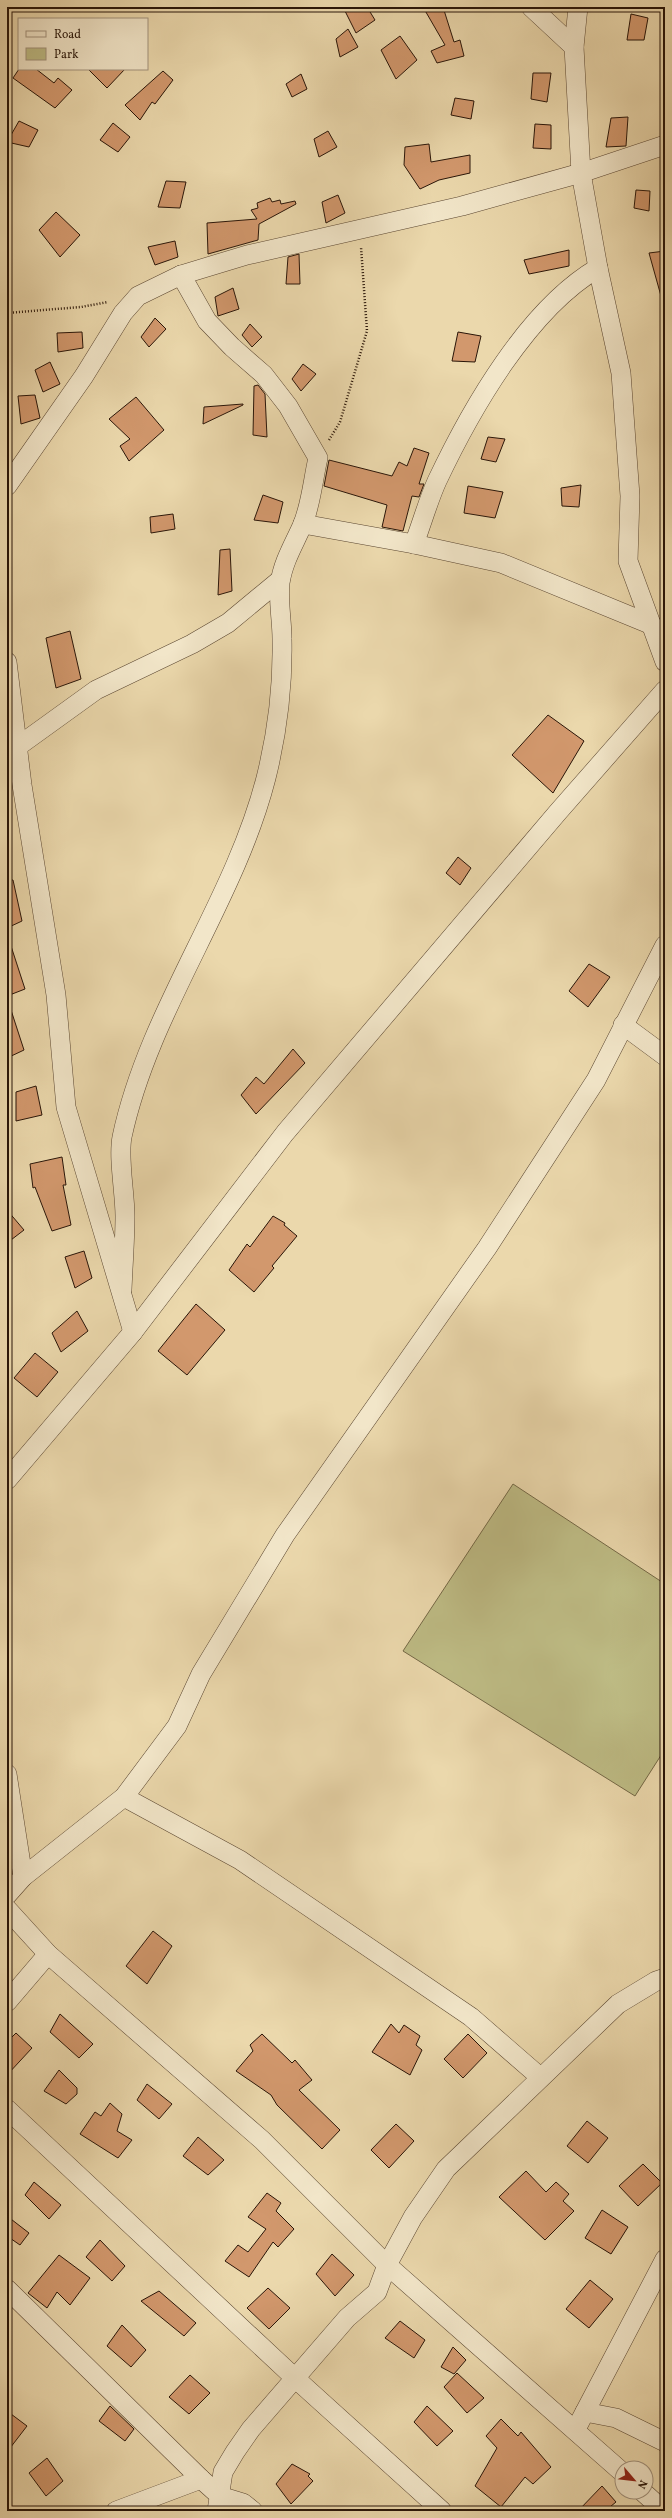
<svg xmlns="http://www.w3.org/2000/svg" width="672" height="2518" viewBox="0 0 672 2518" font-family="Vollkorn,serif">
<rect width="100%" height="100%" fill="#ebd8ac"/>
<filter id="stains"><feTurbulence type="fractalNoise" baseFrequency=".005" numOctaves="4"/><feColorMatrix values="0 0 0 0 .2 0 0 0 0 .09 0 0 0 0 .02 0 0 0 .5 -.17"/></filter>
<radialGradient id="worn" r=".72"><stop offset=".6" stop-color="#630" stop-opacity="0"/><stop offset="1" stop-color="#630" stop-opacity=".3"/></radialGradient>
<path fill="#bebc85" stroke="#746846" d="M513 1484 665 1584V1749L635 1796 403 1651Z"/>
<g fill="#d2986d" stroke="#291508">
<path d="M343 7H367L375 20 356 33Z"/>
<path d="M423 7H443L454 42 460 40 464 56 437 63 431 51 445 45Z"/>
<path d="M631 14 648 18 644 40H627Z"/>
<path d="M348 29 358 47 340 57 336 39Z"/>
<path d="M400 36 417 60 396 79 381 50Z"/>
<path d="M19 69H36L54 83 58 78 72 90 55 108 13 78Z"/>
<path d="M88 69H125L107 88Z"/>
<path d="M163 71 173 80 155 104 152 102 140 120 125 105Z"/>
<path d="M533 73H551L547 102 531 99Z"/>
<path d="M301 74 307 89 292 97 286 84Z"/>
<path d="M455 98 474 101 471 119 451 115Z"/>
<path d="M628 117 626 146 606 147 611 118Z"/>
<path d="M19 121 38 130 29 147 7 142Z"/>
<path d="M113 123 130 137 118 152 100 140Z"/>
<path d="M535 124 551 125V149L533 148Z"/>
<path d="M328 131 337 147 319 157 314 139Z"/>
<path d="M429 144 431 162 470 155V173L439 180 420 189 404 165 405 147Z"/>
<path d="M166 181 186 182 180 208 158 207Z"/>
<path d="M636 190 650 191 649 211 634 208Z"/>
<path d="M338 195 345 213 326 223 322 202Z"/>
<path d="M270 198 272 202 280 200 281 204 295 201 296 204 259 224 258 240 208 254 207 223 257 219 251 210 258 208 257 203Z"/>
<path d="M56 212 80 235 60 257 39 230Z"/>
<path d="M175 241 178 257 155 265 148 247Z"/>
<path d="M569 250V266L529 274 524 260Z"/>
<path d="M665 251V295L661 296 649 253Z"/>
<path d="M299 254 300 284H286L288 257Z"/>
<path d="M233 288 239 309 218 316 215 297Z"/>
<path d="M155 318 166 329 149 347 141 337Z"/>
<path d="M250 324 262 337 252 347 242 335Z"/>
<path d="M82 332 83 348 58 352 57 333Z"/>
<path d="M458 332 481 336 475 362 452 361Z"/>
<path d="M50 362 60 384 43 392 35 370Z"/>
<path d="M303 364 316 374 301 391 292 379Z"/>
<path d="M258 385 265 394 267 437 253 435 254 386Z"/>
<path d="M35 395 40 418 21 424 18 396Z"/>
<path d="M136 397 164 430 129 461 120 446 130 439 109 419Z"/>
<path d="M243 404V405L203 424 204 407Z"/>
<path d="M488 437 505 439 496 462 481 459Z"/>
<path d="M414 448 429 453 419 484H424L419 497 412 496 403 531 382 527 387 505 324 486 329 460 392 476 399 462 407 466Z"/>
<path d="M581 485 579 507 562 506 561 488Z"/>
<path d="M468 486 503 492 495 518 464 513Z"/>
<path d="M263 495 283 502 278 523 254 520Z"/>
<path d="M173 514 175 529 151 533 150 517Z"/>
<path d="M230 549 232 591 218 595 220 550Z"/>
<path d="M70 631 81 679 56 688 46 638Z"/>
<path d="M548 715 584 741 553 793 512 755Z"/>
<path d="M458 857 471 868 460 885 446 873Z"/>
<path d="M7 880H13L22 921 7 928Z"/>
<path d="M7 943H10L25 989 7 996Z"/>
<path d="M589 964 610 977 588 1007 569 991Z"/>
<path d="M7 1007H10L24 1050 7 1058Z"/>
<path d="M293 1049 305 1063 256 1114 241 1095 256 1077 264 1084Z"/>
<path d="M36 1086 42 1115 16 1121V1092Z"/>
<path d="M62 1157 66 1185H63L71 1225 52 1231 35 1187 33 1188 30 1164Z"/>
<path d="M7 1210 24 1230 7 1243Z"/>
<path d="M273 1216 285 1223 284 1225 297 1236 272 1266 274 1268 254 1292 229 1270 247 1244 250 1247Z"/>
<path d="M84 1251 92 1278 75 1288 65 1257Z"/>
<path d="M196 1304 225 1330 187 1375 158 1351Z"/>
<path d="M77 1311 88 1331 61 1352 52 1333Z"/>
<path d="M35 1353 58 1372 37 1397 14 1378Z"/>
<path d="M153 1931 172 1946 147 1984 126 1966Z"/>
<path d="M60 2014 93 2044 79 2058 50 2032Z"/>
<path d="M391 2024 399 2033 404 2025 420 2036 416 2045 422 2050 410 2075 372 2052Z"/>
<path d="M16 2033 32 2048 7 2075V2042Z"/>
<path d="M262 2034 292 2063 295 2060 312 2080 299 2090 340 2130 322 2149 277 2105 271 2095 236 2071 253 2051 250 2045Z"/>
<path d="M468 2034 487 2053 463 2078 444 2059Z"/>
<path d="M59 2070 77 2088V2094L66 2104 44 2091Z"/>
<path d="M147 2084 172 2104 159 2119 137 2100Z"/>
<path d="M110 2103 122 2114 117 2131 132 2140 118 2158 80 2134 95 2112 101 2116Z"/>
<path d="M587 2121 608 2138 588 2163 567 2146Z"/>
<path d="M396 2124 414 2141 389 2168 371 2150Z"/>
<path d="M198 2137 224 2160 208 2175 183 2156Z"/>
<path d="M643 2164 662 2183 638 2206 619 2186Z"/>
<path d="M526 2171 546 2192 556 2182 569 2194 563 2201 574 2211 545 2240 499 2197Z"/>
<path d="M34 2182 61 2205 49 2219 25 2195Z"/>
<path d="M267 2193 281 2203 276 2211 294 2229 278 2247 273 2242 249 2277 225 2261 238 2245 248 2252 266 2229 248 2217Z"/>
<path d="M602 2210 628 2227 611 2254 585 2238Z"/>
<path d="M7 2216 29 2233 20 2245 7 2236Z"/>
<path d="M100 2240 125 2266 112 2281 86 2257Z"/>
<path d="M332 2254 354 2275 335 2296 316 2274Z"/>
<path d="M59 2255 90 2278 70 2305 57 2292 47 2308 28 2293Z"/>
<path d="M590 2280 613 2299 589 2328 566 2309Z"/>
<path d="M268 2288 290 2308 269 2329 247 2308Z"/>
<path d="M159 2291 196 2323 184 2336 141 2301Z"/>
<path d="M400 2321 425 2340 414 2358 385 2338Z"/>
<path d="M122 2325 146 2350 131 2367 107 2346Z"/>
<path d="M453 2347 466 2360 454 2374 441 2367Z"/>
<path d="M457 2373 484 2398 467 2413 444 2387Z"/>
<path d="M190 2375 210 2393 189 2414 169 2397Z"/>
<path d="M110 2406 134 2429 125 2441 99 2421Z"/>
<path d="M427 2406 453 2431 437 2446 414 2422Z"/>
<path d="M7 2411 27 2426 7 2452Z"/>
<path d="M501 2419 518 2436 521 2432 551 2467 533 2484 525 2477 501 2507 475 2486 497 2448 486 2436Z"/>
<path d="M47 2458 63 2481 46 2496 29 2473Z"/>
<path d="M292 2464 310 2474 308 2476 313 2481 291 2504 276 2484Z"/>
<path d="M602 2486 616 2502 605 2511H578Z"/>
</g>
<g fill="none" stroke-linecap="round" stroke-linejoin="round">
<defs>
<g id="minor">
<path d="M531 7 574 47"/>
<path d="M578 7 574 47 581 173 598 268 621 373 630 496 628 561 665 662"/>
<path d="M7 486 84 376 123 313 138 296 181 275 247 255 462 206 581 173 665 145"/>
<path d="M303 524 414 544 501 563 652 625"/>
<path d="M414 544C422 523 428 501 437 481 471 409 528 309 598 268"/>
<path d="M7 662 22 785 56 995 66 1107 133 1332"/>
<path d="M17 747 96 690 192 644 228 623 280 580"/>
<path d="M623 1025 665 1056"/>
<path d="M122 1290C123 1265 125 1240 125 1216 125 1193 118 1158 122 1137 149 1010 234 903 266 778 277 734 283 684 282 639 282 620 278 602 280 583 283 562 294 544 302 526 311 506 313 479 318 458L288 406 264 375 232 347 207 321 181 275"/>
<path d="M7 1480 133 1332 285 1133 558 812 665 690"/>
<path d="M7 1774 23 1877"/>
<path d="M124 1797 240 1860 471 2017 540 2077"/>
<path d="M7 1895 23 1877 124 1797 177 1726 201 1674 285 1535 487 1248 596 1080 665 945"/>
<path d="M7 1909 48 1954 262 2140 387 2265 622 2472"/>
<path d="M7 2002 48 1954"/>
<path d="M7 2109 296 2379 442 2511"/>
<path d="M7 2289 201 2479 220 2496 243 2503 253 2511"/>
<path d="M585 2412 616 2418 665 2442"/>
<path d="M576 2429 665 2259"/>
<path d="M643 2492 664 2511"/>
<path d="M116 2511 201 2479"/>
<path d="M217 2511 223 2472 235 2452 251 2429 347 2318 377 2292 387 2265 413 2217 446 2169 618 2004 656 1981 665 1978"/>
</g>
</defs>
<use href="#minor" stroke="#5a4631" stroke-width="20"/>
<g stroke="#291508" stroke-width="2.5" stroke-dasharray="1 2" stroke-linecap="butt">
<path d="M7 313 81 307 108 302"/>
<path d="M329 440 340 422 367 331 361 247"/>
</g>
<use href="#minor" stroke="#f2e6c9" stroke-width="19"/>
</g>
<rect width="672" height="2518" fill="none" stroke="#ebd8ac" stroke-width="24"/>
<rect x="8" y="8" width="656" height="2502" fill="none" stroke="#291508" stroke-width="2"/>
<rect x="12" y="12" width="648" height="2494" fill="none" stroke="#291508"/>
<rect x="18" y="18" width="130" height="52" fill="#f2e6c9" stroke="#a2927c"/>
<rect x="26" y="31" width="20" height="6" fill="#f2e6c9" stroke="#a2927c"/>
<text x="54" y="38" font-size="12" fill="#291508">Road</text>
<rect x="26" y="48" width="20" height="12" fill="#bebc85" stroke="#a2927c"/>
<text x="54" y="58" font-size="12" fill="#291508">Park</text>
<g transform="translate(634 2480) rotate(118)"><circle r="19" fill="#f2e6c9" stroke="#a2927c"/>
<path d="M0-3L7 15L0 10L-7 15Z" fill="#8f2418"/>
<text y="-6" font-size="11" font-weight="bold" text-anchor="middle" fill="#291508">N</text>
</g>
<rect width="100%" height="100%" filter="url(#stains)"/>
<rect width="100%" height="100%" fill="url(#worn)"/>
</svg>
